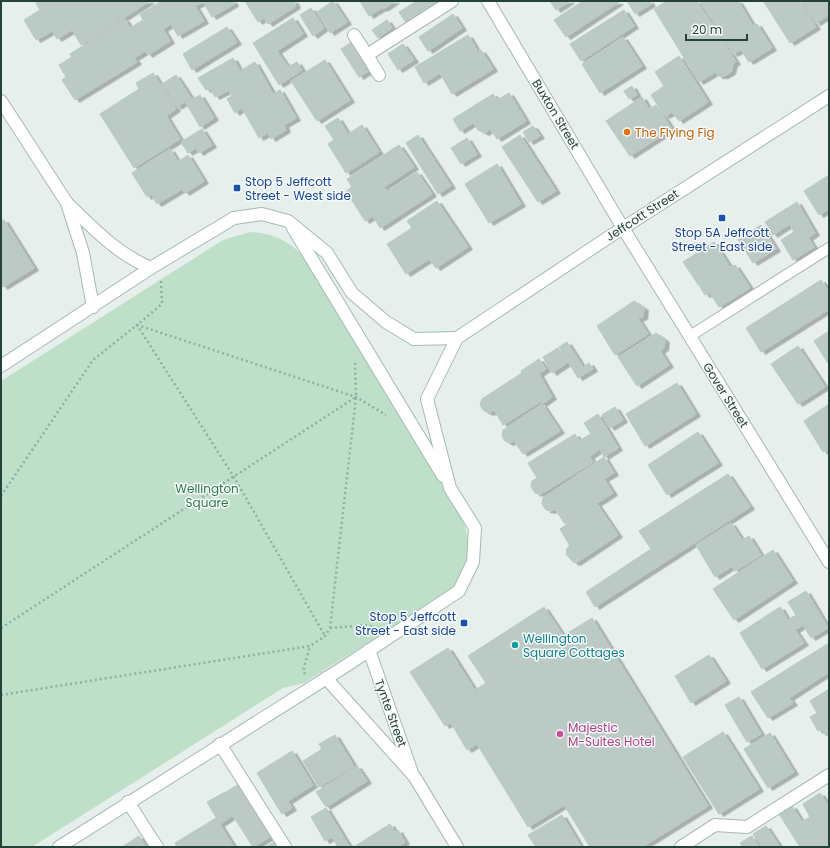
<svg xmlns="http://www.w3.org/2000/svg" width="830" height="848" viewBox="0 0 830 848" font-family="Poppins,sans-serif">
<defs>
<filter id="shadow"><feDropShadow dx="4.5" dy="2.5" stdDeviation="0" flood-color="#0004"/></filter>
</defs>
<rect width="100%" height="100%" fill="#e6efeb"/>
<path fill="#bfe0c8" d="M250 232C275 233 292 242 308 262L459 511C474 540 470 568 448 592L304 683 283 688 32 847H1V381L223 240Z"/>
<g fill="#bbcac4" stroke="#b8c9c2" filter="url(#shadow)">
<path d="M35 1H150L81 45 72 30 57 39 52 31 36 40 24 20 40 10Z"/>
<path d="M162 1H233L234 4 212 17 203 2 195 6 204 21 178 36 171 24 163 29 170 41 148 55 138 40 144 52 134 58 137 62 75 100 62 80 66 77 59 65 72 57 70 54 125 19 130 28 143 20 140 14Z"/>
<path d="M245 1H294L296 6 268 24 264 18 258 22Z"/>
<path d="M333 1 347 22 330 33 317 12Z"/>
<path d="M360 1H377L382 8 369 16Z"/>
<path d="M379 1H395L383 9Z"/>
<path d="M417 1H447L409 27 399 12Z"/>
<path d="M550 1H570L556 10Z"/>
<path d="M583 1 619 2 566 37 554 20Z"/>
<path d="M627 1H649L651 4 635 14Z"/>
<path d="M667 1H697L736 62 733 64 731 72 724 76H718L716 72 699 82 654 9Z"/>
<path d="M700 1H738L753 26 757 24 772 48 749 62 741 50 733 54Z"/>
<path d="M800 1 816 27 790 43 764 2Z"/>
<path d="M802 1H820L829 15 816 23Z"/>
<path d="M821 1H829V14Z"/>
<path d="M311 8 324 28 313 36 300 15Z"/>
<path d="M624 10 634 26 581 61 570 44Z"/>
<path d="M453 14 462 28 428 51 419 37Z"/>
<path d="M293 18 303 34 277 51 288 67 297 62 302 70 279 85 253 43Z"/>
<path d="M387 20 392 28 378 38 372 30Z"/>
<path d="M227 27 237 42 192 70 183 54Z"/>
<path d="M468 35 478 52 481 50 493 69 452 94 440 73 424 83 415 67Z"/>
<path d="M623 37 642 66 600 93 582 64Z"/>
<path d="M355 40 373 68 359 77 341 49Z"/>
<path d="M403 44 414 60 398 70 388 54Z"/>
<path d="M679 56 708 102 679 121 672 112 665 116 651 95 664 86 655 72Z"/>
<path d="M233 58 240 71 255 62 273 94 280 90 296 118 284 125 286 130 271 139 268 133 259 138 242 108 235 113 227 99 232 96 229 90 215 97 210 88 206 90 198 78Z"/>
<path d="M325 60 350 100 317 121 291 81Z"/>
<path d="M153 73 176 109 166 116 180 139 134 168 100 114 139 89 136 83Z"/>
<path d="M176 75 191 98 177 107 162 84Z"/>
<path d="M632 86 637 95 629 99 624 91Z"/>
<path d="M509 93 526 121 497 139 490 129 485 133 478 130 473 123 460 131 453 119 493 94 497 100Z"/>
<path d="M200 95 214 118 200 127 186 103Z"/>
<path d="M642 97 649 109 656 105 672 129 630 156 606 121Z"/>
<path d="M338 118 348 134 362 125 379 152 346 173 328 144 334 140 325 126Z"/>
<path d="M533 126 540 136 529 142 523 132Z"/>
<path d="M202 129 212 145 199 153 196 148 188 153 181 142Z"/>
<path d="M418 135 451 186 438 194 406 143Z"/>
<path d="M520 135 556 191 538 202 502 147Z"/>
<path d="M467 138 477 154 461 164 451 148Z"/>
<path d="M399 145 414 167 384 187 388 191 417 172 432 194 380 228 373 216 365 221 346 191 352 187 347 179Z"/>
<path d="M170 149 178 162 188 155 204 181 185 193 182 189 157 204 151 194 147 197 132 173Z"/>
<path d="M497 164 521 204 489 223 465 184Z"/>
<path d="M829 175V209L819 215 804 191Z"/>
<path d="M437 201 468 247 436 268 429 259 406 274 387 244 412 228 407 221Z"/>
<path d="M797 202 815 233 808 238 814 247 793 260 781 240 794 232 790 224 773 235 765 222Z"/>
<path d="M4 220 34 268 3 287 1 284V221Z"/>
<path d="M761 225 776 249 753 263 738 239Z"/>
<path d="M714 242 730 267 699 286 683 262Z"/>
<path d="M735 265 750 288 719 307 710 293 705 295 700 287Z"/>
<path d="M821 280 829 292V309L761 352 746 328Z"/>
<path d="M634 301 644 308 643 317 638 319 648 334 615 355 597 326Z"/>
<path d="M829 331V365L814 341Z"/>
<path d="M656 333 665 340 664 348 660 351 669 365 637 386 618 357Z"/>
<path d="M567 342 583 367 589 363 593 369 578 378 559 347Z"/>
<path d="M798 346 825 387 798 404 771 364Z"/>
<path d="M558 348 567 363 552 373 543 357Z"/>
<path d="M539 359 546 369 539 374 552 397 542 404 540 402 503 425 494 410 490 413 484 411 480 405 482 399 522 373 521 371Z"/>
<path d="M677 383 696 414 645 446 626 414Z"/>
<path d="M542 404 560 431 523 454 514 441 509 443 505 441 502 436 503 430Z"/>
<path d="M829 404V449L823 452 804 421Z"/>
<path d="M615 407 623 420 610 428 602 415Z"/>
<path d="M598 414 618 448 604 457 600 449 590 456 580 440 591 434 584 423Z"/>
<path d="M698 432 718 463 667 495 648 465Z"/>
<path d="M575 434 593 462 541 494 535 493 531 487 532 481 537 478 528 463Z"/>
<path d="M604 457 614 473 604 479 613 493 565 524 555 509 551 511 546 510 542 504 543 498Z"/>
<path d="M728 474 750 507 595 607 586 592 651 549 639 531Z"/>
<path d="M597 504 618 535 576 563 573 562 566 554 567 548 570 546 560 529Z"/>
<path d="M731 523 742 540 749 536 761 555 735 571 732 566 715 577 696 545Z"/>
<path d="M773 550 793 581 734 620 713 589Z"/>
<path d="M806 591 828 628 811 638 803 625 795 630 804 643 762 669 740 633 780 607 788 620 796 615 788 602Z"/>
<path d="M544 607 562 634 486 683 468 656Z"/>
<path d="M592 618 708 806 642 847H590L564 805 528 827 477 744 467 750 451 723 483 703 475 690Z"/>
<path d="M829 643V672L789 698 793 703 768 718 751 692Z"/>
<path d="M448 648 483 703 445 726 410 672Z"/>
<path d="M709 655 726 681 691 703 675 676Z"/>
<path d="M829 689V734L826 736 822 729 818 731 810 717 817 713 810 701Z"/>
<path d="M739 697 761 734 747 742 725 705Z"/>
<path d="M723 732 759 789 719 814 683 757Z"/>
<path d="M770 733 794 772 768 788 744 749Z"/>
<path d="M335 735 354 766 319 787 303 761 322 749 319 744Z"/>
<path d="M292 751 313 785 288 801 285 797 275 803 257 773Z"/>
<path d="M357 766 367 781 326 807 316 792Z"/>
<path d="M242 782 254 801 238 811 226 792Z"/>
<path d="M225 792 238 812 220 824 207 802Z"/>
<path d="M820 793 829 807V826L826 828 829 833V847H819L803 821 810 817 803 804Z"/>
<path d="M285 797 292 808 282 814 275 803Z"/>
<path d="M254 802 273 835 253 847 233 816Z"/>
<path d="M792 806 818 847H800L779 814Z"/>
<path d="M326 808 349 846 347 847H338L332 837 325 841 311 817Z"/>
<path d="M562 815 581 847H536L528 835Z"/>
<path d="M216 818 234 847H177L175 843Z"/>
<path d="M390 824 395 832 398 830 405 842 397 847H354Z"/>
<path d="M766 826 780 847H762L753 834Z"/>
<path d="M139 836 146 847H122Z"/>
<path d="M752 836 759 847H743L740 843Z"/>
<path d="M278 840 283 847H266Z"/>
</g>
<g fill="none" stroke-linecap="round" stroke-linejoin="round">
<defs>
<path id="service" d="M690 336 829 248"/>
<g id="minor">
<path d="M488 1 623 228 829 562"/>
<path d="M354 35 367 55 452 1"/>
<path d="M367 55 379 75"/>
<path d="M1 101 67 203"/>
<path d="M93 307 83 253 67 203C93 228 117 254 151 268"/>
<path d="M220 744 285 847"/>
<path d="M128 802 157 847"/>
<path d="M681 847 715 825 747 827 829 775"/>
</g>
<g id="tertiary">
<path d="M369 650 411 770"/>
<path d="M326 678 414 776 457 847"/>
</g>
<g id="secondary">
<path d="M293 228 443 476"/>
<path d="M1 366 154 266 234 218 262 214 288 221 327 253 352 293 386 322 414 339 457 338"/>
<path d="M59 847 341 669 459 591 473 562 475 528 450 488 427 399 457 338 609 237 829 96"/>
</g>
</defs>
<use href="#service" stroke="#a8b8b2" stroke-width="12"/>
<use href="#minor" stroke="#a8b8b2" stroke-width="14"/>
<use href="#tertiary" stroke="#a8b8b2" stroke-width="14"/>
<use href="#secondary" stroke="#a4bbb3" stroke-width="14"/>
<g stroke="#86b3a5" stroke-width="2.5" stroke-dasharray="2 3" stroke-linecap="butt">
<path d="M161 281 162 304 137 325 234 477 325 636"/>
<path d="M1 496 93 360 137 325 356 397 386 415"/>
<path d="M1 628 356 397"/>
<path d="M330 628 368 625 375 628"/>
<path d="M305 674 303 671 310 646"/>
<path d="M1 695 310 646 325 636 330 628 356 397 355 363"/>
</g>
<use href="#service" stroke="#fff" stroke-width="10"/>
<use href="#minor" stroke="#fff" stroke-width="12"/>
<use href="#tertiary" stroke="#fff" stroke-width="12"/>
<use href="#secondary" stroke="#fff" stroke-width="12"/>
</g>
<circle fill="#e8710a" stroke="#f7fbf9" stroke-width="1.5" cx="627" cy="132" r="4"/>
<g fill="#1a4fb4" stroke="#f7fbf9" stroke-width="1.5">
<rect x="233" y="184" width="8" height="8" rx="2"/>
<rect x="718" y="214" width="8" height="8" rx="2"/>
<rect x="460" y="619" width="8" height="8" rx="2"/>
</g>
<circle fill="#0f9aa8" stroke="#f7fbf9" stroke-width="1.5" cx="515" cy="645" r="4"/>
<circle fill="#d1479c" stroke="#f7fbf9" stroke-width="1.5" cx="560" cy="734" r="4"/>
<g text-anchor="middle" dominant-baseline="central" stroke-width="3" stroke-linejoin="round" paint-order="stroke">
<g font-size="12" fill="#24423a" stroke="#f7fbf9">
<text transform="translate(556 114) rotate(59)">Buxton Street</text>
<text transform="translate(642 215) rotate(-33)">Jeffcott Street</text>
<text transform="translate(726 395) rotate(58)">Gover Street</text>
<text transform="translate(391 713) rotate(70)">Tynte Street</text>
</g>
<g font-size="12" fill="#c56008" stroke="#f7fbf9" text-anchor="start">
<text x="635" y="132">The Flying Fig</text>
</g>
<g font-size="12" fill="#164399" stroke="#f7fbf9" text-anchor="start">
<text x="245" y="181">Stop 5 Jeffcott<tspan x="245" dy="14">Street - West side</tspan></text>
<text x="722" y="232" text-anchor="middle">Stop 5A Jeffcott<tspan x="722" dy="14">Street - East side</tspan></text>
<text x="456" y="616" text-anchor="end">Stop 5 Jeffcott<tspan x="456" dy="14">Street - East side</tspan></text>
</g>
<g font-size="12" fill="#2d7a4b" stroke="#f7fbf9">
<text x="207" y="488">Wellington<tspan x="207" dy="14">Square</tspan></text>
</g>
<g font-size="12" fill="#0d838f" stroke="#f7fbf9" text-anchor="start">
<text x="523" y="638">Wellington<tspan x="523" dy="14">Square Cottages</tspan></text>
</g>
<g font-size="12" fill="#b23c85" stroke="#f7fbf9" text-anchor="start">
<text x="568" y="727">Majestic<tspan x="568" dy="14">M-Suites Hotel</tspan></text>
</g>
</g>
<rect width="830" height="848" fill="none" stroke="#24423a" stroke-width="4"/>
<path d="M686 34v6h61v-6" fill="none" stroke="#24423a" stroke-width="2"/>
<text x="692" y="34" font-size="12" fill="#24423a" stroke="#f7fbf9" stroke-width="3" paint-order="stroke">20 m</text>
</svg>
